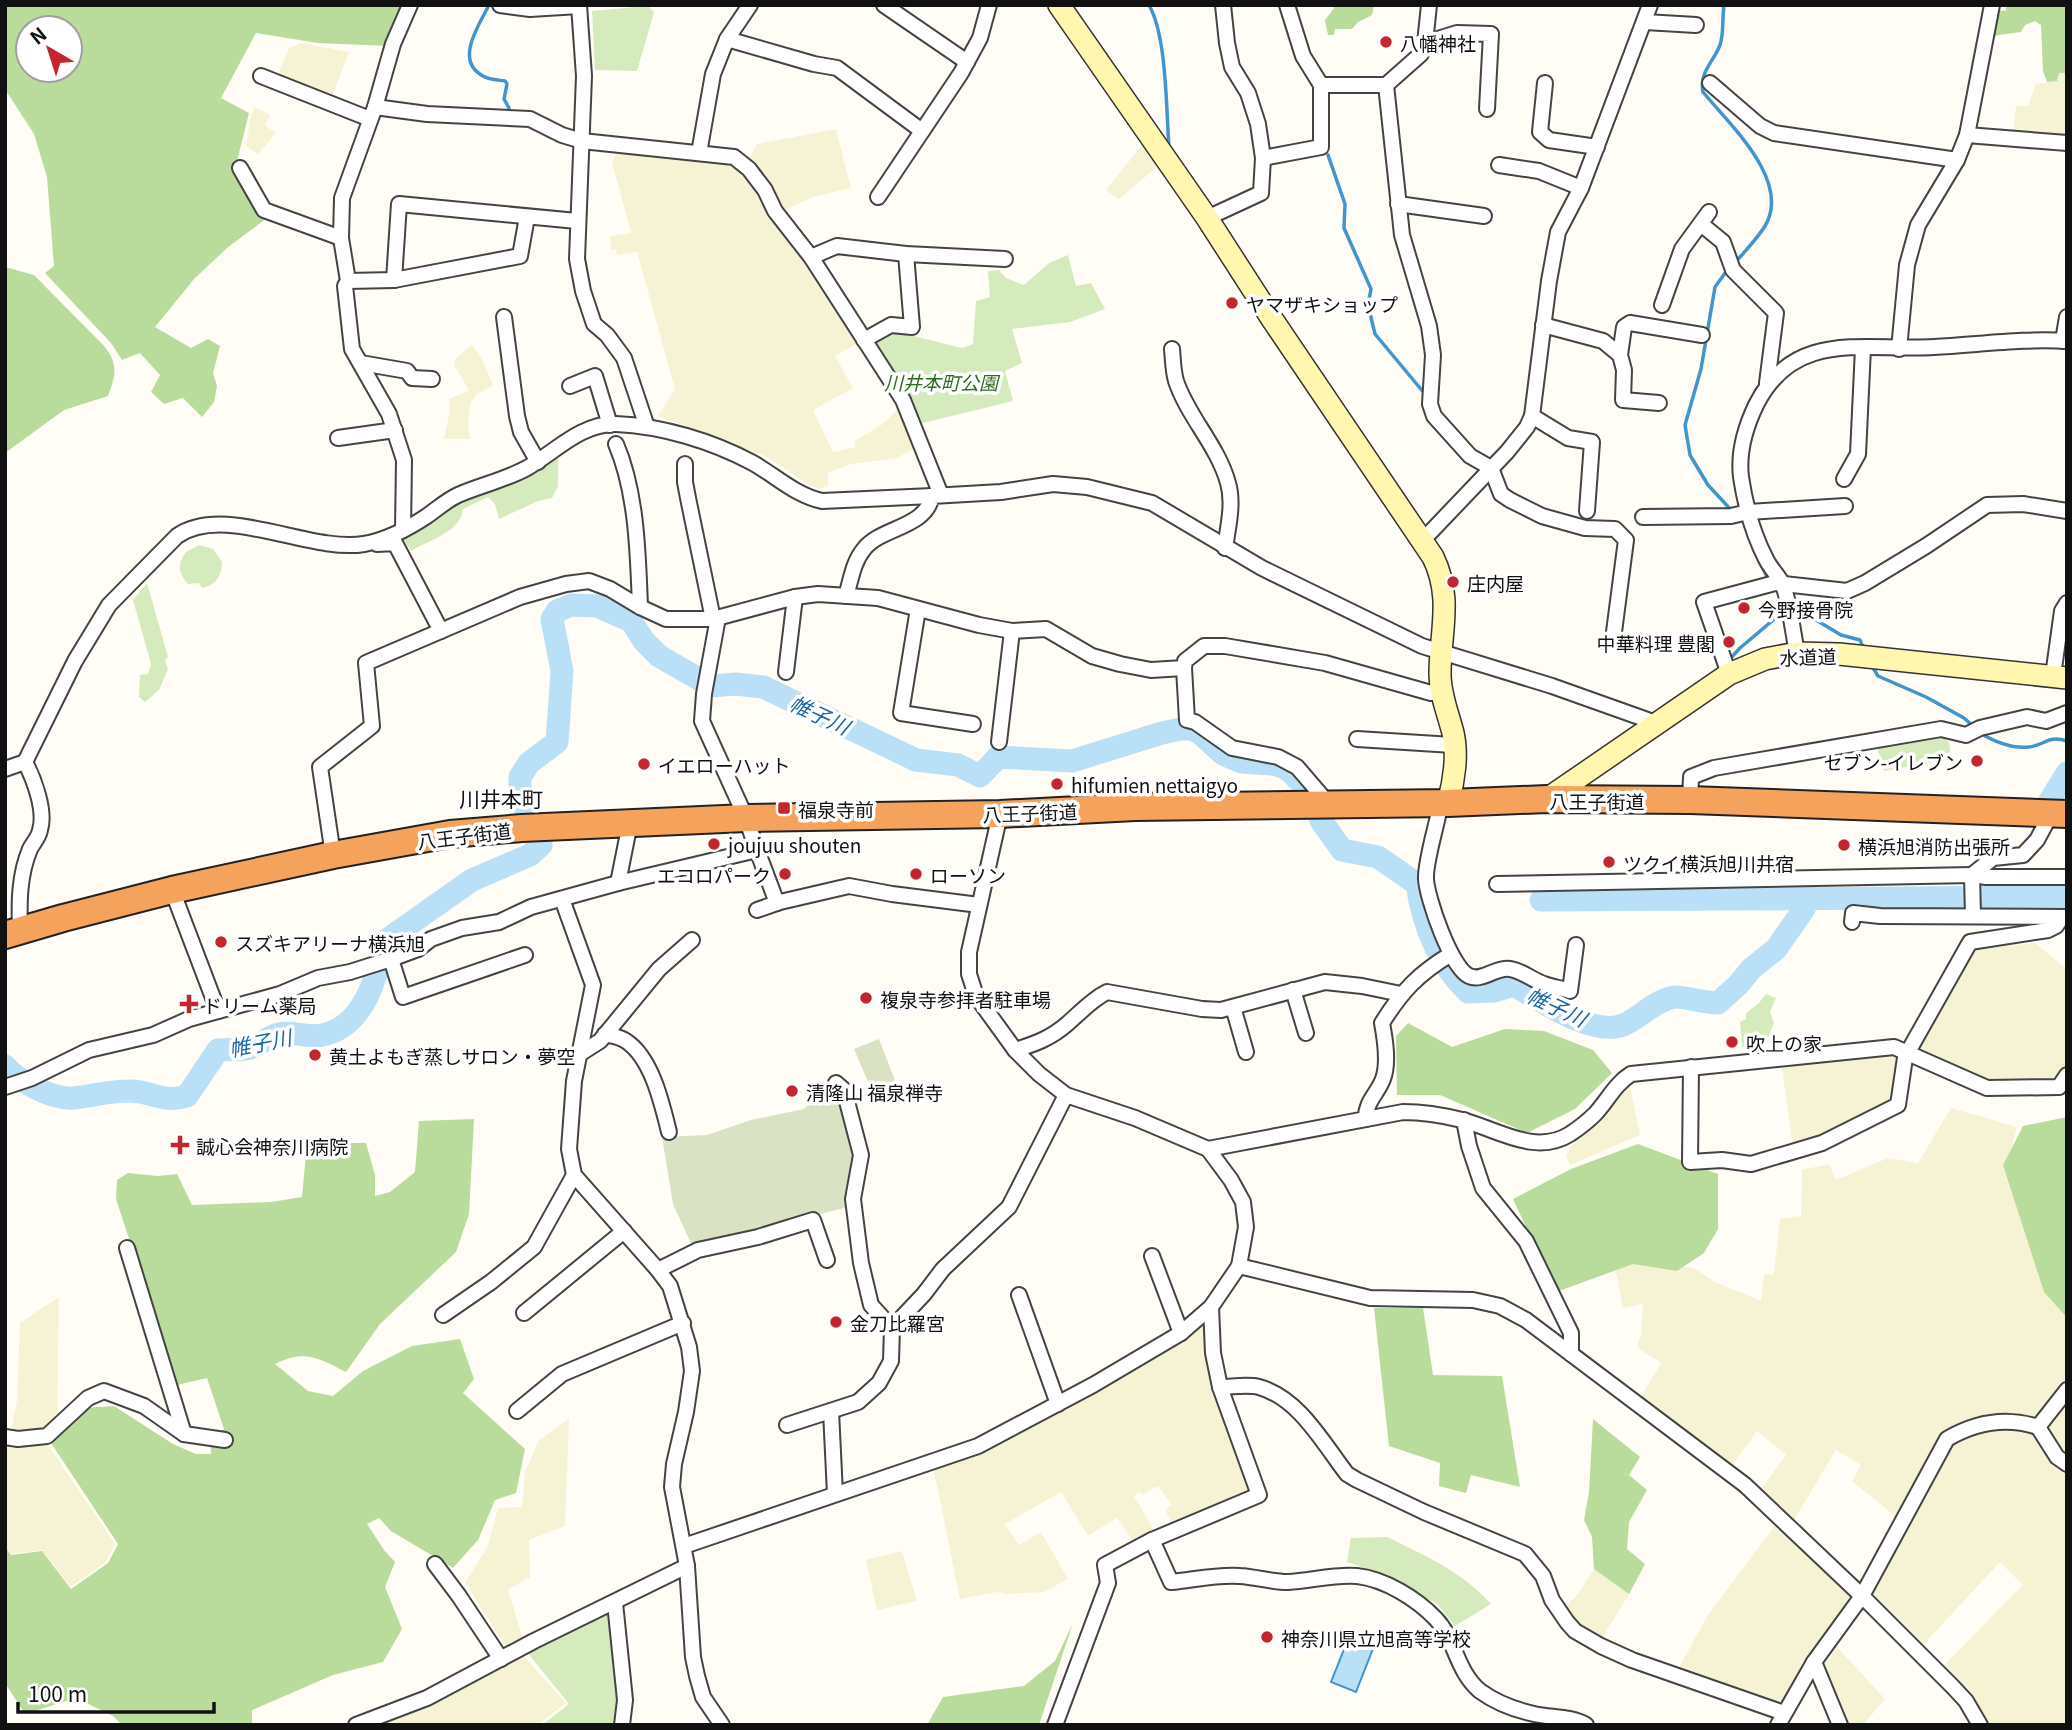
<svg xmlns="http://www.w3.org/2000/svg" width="2072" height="1730" viewBox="0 0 2072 1730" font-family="Georgia,'Noto Sans JP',serif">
<rect width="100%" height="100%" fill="#fffdf5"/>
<g fill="#f6f3d4">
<path d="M301 43 349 52 333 94 326 92 321 95 277 77 289 48Z"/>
<path d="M2059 73H2067V138L2013 132 2016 106H2028L2036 84 2057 81Z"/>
<path d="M255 107 270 115 265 125 276 133 258 154 246 146 251 115Z"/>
<path d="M836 129 851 188 813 197 782 211 748 161 757 144Z"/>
<path d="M1143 144 1158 166 1119 199 1106 190Z"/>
<path d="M618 152 733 161 746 171 861 341 835 356 853 388 813 410 833 452 856 447 854 441 880 426 901 407 919 446 897 458 851 464 828 473V487L818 488 811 486 767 457 658 416 675 389 637 252 617 255 616 249 611 250 610 236 631 233 612 162Z"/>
<path d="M472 345 482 359 493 385 476 395 471 402 468 421 470 439H444L450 410 449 399 469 390 454 365 455 359Z"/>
<path d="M2035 943 2067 969V1063L2056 1078 1989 1080 1920 1048 1941 1002 1972 950Z"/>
<path d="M1905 1053 1895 1101 1866 1119 1793 1147 1781 1061Z"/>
<path d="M1629 1081 1640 1135 1570 1165 1566 1155 1580 1133Z"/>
<path d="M1951 1108 2017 1127 2011 1150 2037 1153 2053 1224 2050 1299 2067 1319V1385L2037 1422 1962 1426 1901 1521 1852 1481 1861 1465 1836 1450 1794 1520 1762 1488 1786 1455 1757 1431 1732 1466 1640 1398 1661 1363 1637 1347 1641 1333 1643 1304 1623 1308 1614 1263 1648 1258 1695 1269 1715 1282 1761 1301 1764 1275 1774 1274 1780 1219 1801 1216 1802 1170 1829 1164 1836 1180 1888 1158 1918 1163Z"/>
<path d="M59 1297 57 1422 35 1435 11 1431 17 1401 20 1323Z"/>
<path d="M1203 1324 1207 1326 1250 1490 1173 1524 1165 1510 1172 1505 1158 1486 1142 1495 1139 1492 1134 1496 1155 1532 1134 1542 1117 1518 1088 1536 1061 1492 1005 1524 1019 1545 1041 1532 1068 1579 1044 1592 1007 1594 997 1592 960 1599 933 1466 1021 1431 1177 1342Z"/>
<path d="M2067 1396V1725H1988L1969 1692 1943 1666 2023 1585 2000 1562 1922 1646 1867 1594 1953 1439 1981 1428 2033 1431Z"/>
<path d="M569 1419 565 1526 529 1540 530 1577 508 1590 523 1639 506 1647 465 1582 487 1548 498 1508 522 1507 525 1472 539 1440Z"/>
<path d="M48 1445 115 1544 106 1562 71 1587 42 1550 11 1554 5 1545V1448Z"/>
<path d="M1776 1524 1849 1594 1848 1604 1782 1701 1774 1706 1677 1671 1708 1615Z"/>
<path d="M902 1551 917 1601 877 1610 866 1560Z"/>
<path d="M1594 1569 1629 1594 1600 1642 1582 1630 1563 1609 1579 1593Z"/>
<path d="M1837 1647 1885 1699 1863 1725H1845L1823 1666Z"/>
<path d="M522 1654 566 1703 538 1725H370Z"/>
</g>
<g fill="#d5ebbd">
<path d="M648 6 654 12 637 71 595 70 592 11Z"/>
<path d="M1068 255 1076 286 1091 283 1105 309 1070 322 1012 329 1022 363 1005 371 1013 401 919 424 870 342 890 330 962 348 973 344 976 301 990 297 988 271 999 270 1006 278 1024 285 1049 263Z"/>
<path d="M558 458V486L552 498 538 501 499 519 495 504 488 497 463 509C461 532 429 540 411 551L401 536 409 519 438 501 451 506Z"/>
<path d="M199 545 213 549 222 562C222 576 216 585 202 588L199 583 188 584C178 573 177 564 186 552Z"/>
<path d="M147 583 168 657 165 660 168 669 159 690 145 702 139 697 140 675 148 674 151 664 133 600Z"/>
<path d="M1938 734 1949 742 1951 759 1884 771 1877 746Z"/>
<path d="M1766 994 1776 998 1770 1012 1774 1023 1766 1043 1762 1038 1753 1045 1742 1047 1740 1022 1746 1019V1013L1758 1004Z"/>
<path d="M1387 1537C1424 1555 1463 1572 1491 1604L1455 1626 1437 1604 1375 1572 1347 1562 1351 1538Z"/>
<path d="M611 1609 620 1694 617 1725H542L569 1704 526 1651Z"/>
</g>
<g fill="#b9dc9c" fill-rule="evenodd">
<path d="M5 5H405L390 46 318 43 256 33 221 98 249 113 235 169 267 218 227 248 194 279 155 327 191 348 208 339 220 346 213 373 217 386 214 402 202 417 183 398 164 404 151 392 160 375 140 353 122 360 111 343 45 273 54 266 47 177 34 134 5 89ZM28 28H70V70H28Z"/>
<path d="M1333 5H1374L1372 15 1358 22 1352 29H1335L1334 35H1328L1325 20 1334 8Z"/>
<path d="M2006 5H2067V73H2059L2057 81 2047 82 2043 71 2041 25 2035 21 2025 25 2021 32 1992 36 1994 10 2006 11Z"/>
<path d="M5 267 34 275 105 347C118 364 116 376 108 396L64 410 5 453Z"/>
<path d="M1408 1023 1452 1047 1505 1029 1544 1031 1593 1050 1612 1073 1575 1109 1527 1133 1440 1095H1397L1396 1036Z"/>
<path d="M2067 1117V1318L2044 1292 2003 1165 2023 1126Z"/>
<path d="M474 1119 469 1214 456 1252 380 1324 346 1372C318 1358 305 1349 275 1364L308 1391 333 1396 363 1371 412 1346 460 1339 474 1379 463 1393 525 1449 516 1493 495 1500 478 1540 453 1568 391 1531 379 1518 367 1524 384 1550 395 1562 385 1587 402 1629 383 1662 333 1675 252 1710V1725H122L113 1716 76 1698 25 1714 5 1683V1546L11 1555 42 1551 71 1589 108 1563 118 1544 49 1440 84 1408 114 1406 173 1444 196 1454H211L210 1439 224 1429 207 1378 177 1385 116 1199 117 1180 128 1173 158 1176 177 1174 192 1205 271 1202 302 1197 307 1143H366L375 1175V1196L390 1192 415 1172 419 1121Z"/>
<path d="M1638 1144 1718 1174V1229L1704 1253 1677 1271 1633 1264 1556 1292 1513 1199 1571 1169Z"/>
<path d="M1374 1308H1423L1433 1375 1502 1376 1520 1487 1471 1475 1466 1493 1439 1486 1440 1463 1389 1446Z"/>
<path d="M1593 1419 1640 1457 1629 1475 1647 1490 1629 1522 1627 1549 1645 1564 1629 1594 1594 1569 1592 1537 1584 1520 1589 1492Z"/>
<path d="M1073 1623 1039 1725H927L943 1697 1024 1686 1055 1661Z"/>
</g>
<g fill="#d9e3c4">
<path d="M879 1039 901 1096 877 1103 854 1049Z"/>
<path d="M833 1084 841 1092 855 1145 851 1206 693 1248 673 1204 662 1137 707 1135 751 1120 804 1109Z"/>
</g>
<path fill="#b9e0f7" stroke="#3f96cf" stroke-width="2" d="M1349 1637 1374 1646 1356 1692 1331 1682Z"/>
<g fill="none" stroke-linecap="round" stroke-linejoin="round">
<g stroke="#3f96cf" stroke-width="3.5">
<path d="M489 5C479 25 454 61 483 76 489 80 499 80 505 81L507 84 504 99 509 108"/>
<path d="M1149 5C1167 37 1166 108 1169 147"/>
<path d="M1724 5C1722 18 1724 34 1720 45 1713 63 1699 72 1703 92 1729 124 1792 181 1765 226 1757 239 1744 252 1734 264"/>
<path d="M1328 155 1345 204 1344 228 1371 289 1368 305 1375 334 1425 394"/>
<path d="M1728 269 1715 287 1701 369 1685 425 1690 455 1708 485 1732 511"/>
<path d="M1759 560 1769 581"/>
<path d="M1792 609 1796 608 1841 635 1860 640 1864 650"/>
<path d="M1729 660 1740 648 1785 610"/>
<path d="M1872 666 1878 676 1926 697 1964 718 1975 728"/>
<path d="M1980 733C1995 742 2011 749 2029 747 2046 745 2047 735 2067 741"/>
</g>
<g stroke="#b9e0f7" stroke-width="23">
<path d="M2045 809 2067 773"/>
<path d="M1541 900 2067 897"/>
<path d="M5 1066C18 1081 53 1100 74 1098 92 1096 110 1091 128 1091 151 1090 161 1104 187 1096L218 1050C228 1049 241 1051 250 1048 260 1045 269 1036 279 1034 293 1031 309 1038 322 1035 364 1027 377 977 384 942L472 880 530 855 541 845 529 813 520 802V777L529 763 557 742 562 671 552 619 557 611 571 605 597 606 631 621 644 641 659 656 711 686 736 684 763 687 916 760 958 765 980 776 998 757 1072 761 1162 733 1181 729H1191L1200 733 1223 754 1241 762 1272 764 1283 767 1292 773 1310 793 1322 822 1342 850 1378 857 1417 884C1423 925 1438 963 1468 992L1494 991 1514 985C1539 1000 1593 1037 1623 1025 1640 1018 1656 999 1676 997 1683 997 1708 1003 1718 1003L1738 985 1751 969 1776 949 1804 909 1808 898"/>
</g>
<defs>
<g id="street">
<path d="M500 5 530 9 579 6"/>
<path d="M579 5 584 76 577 259 583 291 594 324 607 335 624 358 647 427"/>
<path d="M884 5 967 62"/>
<path d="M1223 5 1227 43 1232 67 1248 93 1258 124 1263 158"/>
<path d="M1645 22 1696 25"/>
<path d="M727 39 814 64 837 68 922 131"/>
<path d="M1425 43 1457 33 1491 34 1487 109"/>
<path d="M261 76 370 119"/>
<path d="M1545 83 1540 132 1549 140 1597 147"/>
<path d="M1710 83 1760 126 1774 133 1957 160"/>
<path d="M1321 85H1386L1421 54 1425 43 1429 5"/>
<path d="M1386 85 1402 235 1429 326 1433 355 1430 404 1434 416 1470 456 1491 468 1501 494 1510 500 1542 516 1585 528 1615 529 1626 540 1614 632"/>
<path d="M375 107 427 114 530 119 562 135 582 141 734 157 749 169 765 190 775 211 811 257 903 400 941 495"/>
<path d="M1967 135 2067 143"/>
<path d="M699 153 713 74 727 39 750 5"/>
<path d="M1499 165 1539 171 1581 188"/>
<path d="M240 168 264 210 341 238"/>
<path d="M878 197 961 73 980 38 989 5"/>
<path d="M1398 204 1484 216"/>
<path d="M1207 218 1261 193 1263 158 1321 147V85L1303 56 1287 5"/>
<path d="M1701 224 1723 242 1733 270 1776 313 1767 383"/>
<path d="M811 257 837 246 906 254 1005 259"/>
<path d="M394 280 399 204 577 221"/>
<path d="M348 281 394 280 520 256 527 217"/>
<path d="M1662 305 1682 249 1709 212"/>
<path d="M504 317 517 416 521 432 538 462"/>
<path d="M1543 325 1603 341 1620 355"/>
<path d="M864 340 891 325 912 327 906 254"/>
<path d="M2063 341 2067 317"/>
<path d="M1172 349C1173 359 1173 371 1176 381 1188 417 1218 446 1228 483 1234 503 1228 527 1225 548"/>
<path d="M1899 349 1907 265 1918 225 1957 160 1967 135 1992 5"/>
<path d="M361 363 407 371 412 378 432 379"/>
<path d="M570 386 595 376 610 425"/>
<path d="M1659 403 1623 400 1624 370 1620 355 1624 327 1630 323 1702 335"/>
<path d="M1532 416 1568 438 1592 442 1587 511"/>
<path d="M338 438 395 430"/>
<path d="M616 444C637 493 638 555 640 607"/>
<path d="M1844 479 1858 454 1863 348"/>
<path d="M1643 517 1731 516 1748 512 1845 506"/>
<path d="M403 530 404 460 389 414 352 349 345 286 348 281 341 238 342 198 375 107 393 44 410 5"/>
<path d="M1422 541 1507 452 1527 427 1532 416 1549 281 1558 232 1581 188 1650 5"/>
<path d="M377 544 395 543 441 631"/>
<path d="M846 596C851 580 853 562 864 549 881 527 926 528 932 496L1001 492 1053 484 1087 487 1152 503 1262 568 1422 646 1552 686 1656 723"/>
<path d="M918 609 901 713 973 724"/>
<path d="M1797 653C1793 633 1790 604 1783 585 1779 576 1770 568 1766 559 1753 534 1745 504 1741 477 1738 452 1745 428 1756 405 1794 329 1863 351 1934 347 1976 345 2026 338 2067 341"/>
<path d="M1184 668 1187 720 1195 722 1232 748 1278 757 1297 767 1328 803"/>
<path d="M786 672 795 597"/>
<path d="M1729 674 1704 602 1775 583 1847 591 1865 583 1926 546 1987 505 2023 504 2067 511"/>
<path d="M2053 676 2062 611 2067 603"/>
<path d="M1357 739 1453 745"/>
<path d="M999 742 1012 631"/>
<path d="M5 769 25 762 75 661 109 605 177 536C225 503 309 553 364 544 386 540 409 528 427 516 437 509 447 500 458 495 481 485 505 480 527 468 555 452 581 423 616 424 662 426 712 441 753 463 776 476 795 495 822 501L932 496"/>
<path d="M1690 800 1691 777 1714 768 1941 729 1966 735 1980 728 2027 717 2046 721 2067 713"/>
<path d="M1448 803 1439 811C1436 828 1425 863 1426 879 1427 898 1451 968 1469 976 1482 982 1495 967 1510 969 1523 971 1532 980 1544 984 1552 987 1561 988 1570 991L1576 945"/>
<path d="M757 850 777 903"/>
<path d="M333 855 320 767 372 726 366 663 520 597 566 584 589 581 610 589 640 607 666 619H713L795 597 818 594 878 598 979 625 1012 631 1046 629 1092 656 1120 664 1151 670 1184 668 1185 661 1204 646H1225L1325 663 1431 693 1441 692"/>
<path d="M618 883 630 823"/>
<path d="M1497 884 1972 875 1986 877H2067"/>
<path d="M172 890 218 1011"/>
<path d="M562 899 593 985 574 1081 569 1149 574 1175 658 1270 670 1286 689 1347 692 1371 686 1412 674 1464 672 1487 687 1566 693 1657 697 1676 703 1697 722 1725"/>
<path d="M757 910 780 902 849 886 892 894 979 905"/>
<path d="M1973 916 1972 875 1993 858 2023 855 2037 840 2051 814"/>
<path d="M1852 922 1853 913 1880 916 2067 917"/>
<path d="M20 930C19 903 19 875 30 849 33 843 39 837 40 830 46 811 34 779 25 762"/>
<path d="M391 959 403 997 525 955"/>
<path d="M1293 990 1306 1033"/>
<path d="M1233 1007 1246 1052"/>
<path d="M605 1034C612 1036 621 1037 626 1041 652 1058 662 1104 669 1132"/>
<path d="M1015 1050C1035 1044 1051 1038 1067 1024 1080 1013 1091 1000 1107 992L1202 1009 1221 1010 1325 982 1362 986 1401 994"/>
<path d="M1908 1052 1970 942 2048 930 2056 926 2062 917"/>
<path d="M578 1055 600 1041 659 969 692 940"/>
<path d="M1691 1067 1690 1162 1722 1160 1751 1164 1822 1143 1898 1105 1906 1051"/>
<path d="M836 1083 844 1090 861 1155 853 1199 861 1263 871 1305 892 1328"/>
<path d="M5 1087 32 1078 89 1050 153 1035 189 1019 280 994 318 978 350 972 391 959 418 949 431 939 462 928 499 922 531 907 618 883 757 850 746 818 702 721 704 694 717 623 713 619 688 498 685 482V464"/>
<path d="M1366 1119C1365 1102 1378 1093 1383 1079 1389 1063 1385 1039 1382 1023 1402 991 1418 974 1451 954"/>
<path d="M1464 1120 1469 1146 1483 1188 1526 1241 1571 1333V1354"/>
<path d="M1208 1149 1403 1112C1424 1112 1442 1115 1462 1120 1497 1129 1535 1156 1570 1134 1579 1128 1588 1121 1595 1114 1608 1100 1615 1084 1631 1074L1894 1047 1987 1088 2059 1087 2067 1075"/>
<path d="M127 1248 184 1434"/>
<path d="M1152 1256 1181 1333"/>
<path d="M1239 1266 1370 1298 1473 1300 1500 1306 1526 1320 1745 1485 1862 1596 1953 1687 1966 1701 1980 1725"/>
<path d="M658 1270 698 1250 758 1237 813 1220 827 1260"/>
<path d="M1019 1295 1058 1404"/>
<path d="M524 1313 624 1231"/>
<path d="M443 1315 491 1282 534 1247 574 1175"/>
<path d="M1220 1387C1232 1387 1247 1384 1259 1387 1299 1398 1323 1443 1347 1474L1357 1480 1424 1512 1525 1554 1543 1576 1552 1600 1567 1622 1575 1631 1601 1646 1632 1660 1784 1713"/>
<path d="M517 1411 562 1374 683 1323"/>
<path d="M831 1411 835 1494"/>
<path d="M787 1425 858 1402 879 1383 891 1361 892 1328 924 1294 943 1269 1009 1207 1066 1095"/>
<path d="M2038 1427 2057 1457 2067 1464"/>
<path d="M5 1437 18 1439 47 1436 88 1398 104 1391 144 1406 184 1434 225 1440"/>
<path d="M1152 1540 1171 1582C1193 1580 1218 1574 1240 1576 1256 1577 1272 1582 1288 1582 1310 1581 1335 1574 1357 1576 1385 1579 1417 1599 1436 1619 1456 1640 1456 1671 1480 1691 1495 1702 1516 1710 1534 1714 1551 1718 1571 1716 1586 1725"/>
<path d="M684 1546 978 1446 1093 1385 1181 1333 1211 1307 1239 1266 1246 1227 1243 1202 1231 1180 1208 1149 1135 1118 1066 1095 1039 1074 1015 1050 976 996 969 974V952L1000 814"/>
<path d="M435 1564 459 1596 501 1659"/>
<path d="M615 1603 625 1700 622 1725"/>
<path d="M1814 1662 1840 1725"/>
<path d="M356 1725 427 1698 534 1641 687 1566"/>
<path d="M1055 1725 1108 1583 1105 1565 1152 1540 1259 1495 1220 1387 1213 1353 1211 1307"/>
<path d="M1778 1725 1814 1662 1862 1596 1947 1439C1976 1422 2007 1417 2038 1427L2067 1390"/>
</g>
<g id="secondary">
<path d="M1059 5 1207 218 1272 319 1433 557C1453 598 1440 632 1440 674 1440 695 1448 713 1453 733 1458 754 1454 782 1448 803"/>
<path d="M1547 799 1729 674 1765 659 1797 653 1839 654 2067 678"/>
</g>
<path id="highway" d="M5 935 63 918 172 890 333 855 450 834 522 828 746 818 1000 814 1135 807 1448 803 1547 799 1690 800 2067 814"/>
</defs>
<use href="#street" stroke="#444" stroke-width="18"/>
<use href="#secondary" stroke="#333" stroke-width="24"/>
<use href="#highway" stroke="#222" stroke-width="30"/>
<use href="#street" stroke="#fff" stroke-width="14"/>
<use href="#secondary" stroke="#fff6b0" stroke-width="21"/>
<use href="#highway" stroke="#f5a25d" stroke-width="26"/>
</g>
<g fill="#c4262e" stroke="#fff" stroke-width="2.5">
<circle cx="1386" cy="42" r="7"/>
<circle cx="1232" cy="303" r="7"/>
<circle cx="1453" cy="582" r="7"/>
<circle cx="1744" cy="608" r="7"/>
<circle cx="1729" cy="642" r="7"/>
<circle cx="1977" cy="761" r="7"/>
<circle cx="644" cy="764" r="7"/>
<circle cx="1057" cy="784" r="7"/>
<rect x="777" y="801" width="14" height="14" rx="3.5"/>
<circle cx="714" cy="844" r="7"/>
<circle cx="1844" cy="845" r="7"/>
<circle cx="1609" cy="862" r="7"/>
<circle cx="785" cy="874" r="7"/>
<circle cx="916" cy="874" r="7"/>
<circle cx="221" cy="942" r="7"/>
<circle cx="866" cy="998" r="7"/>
<path d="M185.5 993.5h7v7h7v7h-7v7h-7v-7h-7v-7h7z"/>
<circle cx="1732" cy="1042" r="7"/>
<circle cx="315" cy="1055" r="7"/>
<circle cx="792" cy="1091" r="7"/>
<path d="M176.5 1134.5h7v7h7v7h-7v7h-7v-7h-7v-7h7z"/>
<circle cx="836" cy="1322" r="7"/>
<circle cx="1267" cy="1637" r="7"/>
</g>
<g text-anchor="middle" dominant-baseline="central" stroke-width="7" stroke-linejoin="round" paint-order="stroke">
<g font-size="19" fill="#111" stroke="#fff" text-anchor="start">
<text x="1400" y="42">八幡神社</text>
<text x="1246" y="303">ヤマザキショップ</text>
<text x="1467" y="582">庄内屋</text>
<text x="1758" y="608">今野接骨院</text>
<text x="1715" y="642" text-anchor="end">中華料理 豊閣</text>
<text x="1963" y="761" text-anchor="end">セブン-イレブン</text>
<text x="658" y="764">イエローハット</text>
<text x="1071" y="784">hifumien nettaigyo</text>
<text x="798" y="808">福泉寺前</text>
<text x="728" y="844">joujuu shouten</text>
<text x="1858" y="845">横浜旭消防出張所</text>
<text x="1623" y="862">ツクイ横浜旭川井宿</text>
<text x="771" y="874" text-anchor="end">エコロパーク</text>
<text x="930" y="874">ローソン</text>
<text x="235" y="942">スズキアリーナ横浜旭</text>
<text x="880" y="998">複泉寺参拝者駐車場</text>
<text x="203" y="1004">ドリーム薬局</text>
<text x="1746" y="1042">吹上の家</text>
<text x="329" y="1055">黄土よもぎ蒸しサロン・夢空</text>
<text x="806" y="1091">清隆山 福泉禅寺</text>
<text x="196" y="1145">誠心会神奈川病院</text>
<text x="850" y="1322">金刀比羅宮</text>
<text x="1281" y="1637">神奈川県立旭高等学校</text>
</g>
<g font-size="19" font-style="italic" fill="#2f6b1f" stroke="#fff">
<text x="941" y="381">川井本町公園</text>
</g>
<g font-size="19" fill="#111" stroke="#fff">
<text transform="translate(1808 656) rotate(-2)">水道道</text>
<text x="1597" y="800">八王子街道</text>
<text transform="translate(1030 812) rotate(-2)">八王子街道</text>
<text transform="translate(464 835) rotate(-7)">八王子街道</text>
</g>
<g font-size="21" font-style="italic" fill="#1768a6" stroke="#fff">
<text transform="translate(820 714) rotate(25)">帷子川</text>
<text transform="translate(1557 1006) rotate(25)">帷子川</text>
<text transform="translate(260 1042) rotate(-11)">帷子川</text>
</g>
<g font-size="21" fill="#111" stroke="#fff">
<text x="501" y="798">川井本町</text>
</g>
</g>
<rect width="2072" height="1730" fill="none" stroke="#111111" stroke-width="14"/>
<g transform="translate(49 49) rotate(321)"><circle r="33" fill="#ffffff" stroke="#a0a0a0" stroke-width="2"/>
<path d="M0-5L12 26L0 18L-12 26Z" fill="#c4262e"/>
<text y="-10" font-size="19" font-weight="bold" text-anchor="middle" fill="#111111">N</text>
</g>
<path d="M18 1702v10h196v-10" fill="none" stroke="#111111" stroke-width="3.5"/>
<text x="28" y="1702" font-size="21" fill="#111111" stroke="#ffffff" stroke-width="5" paint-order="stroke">100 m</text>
</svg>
